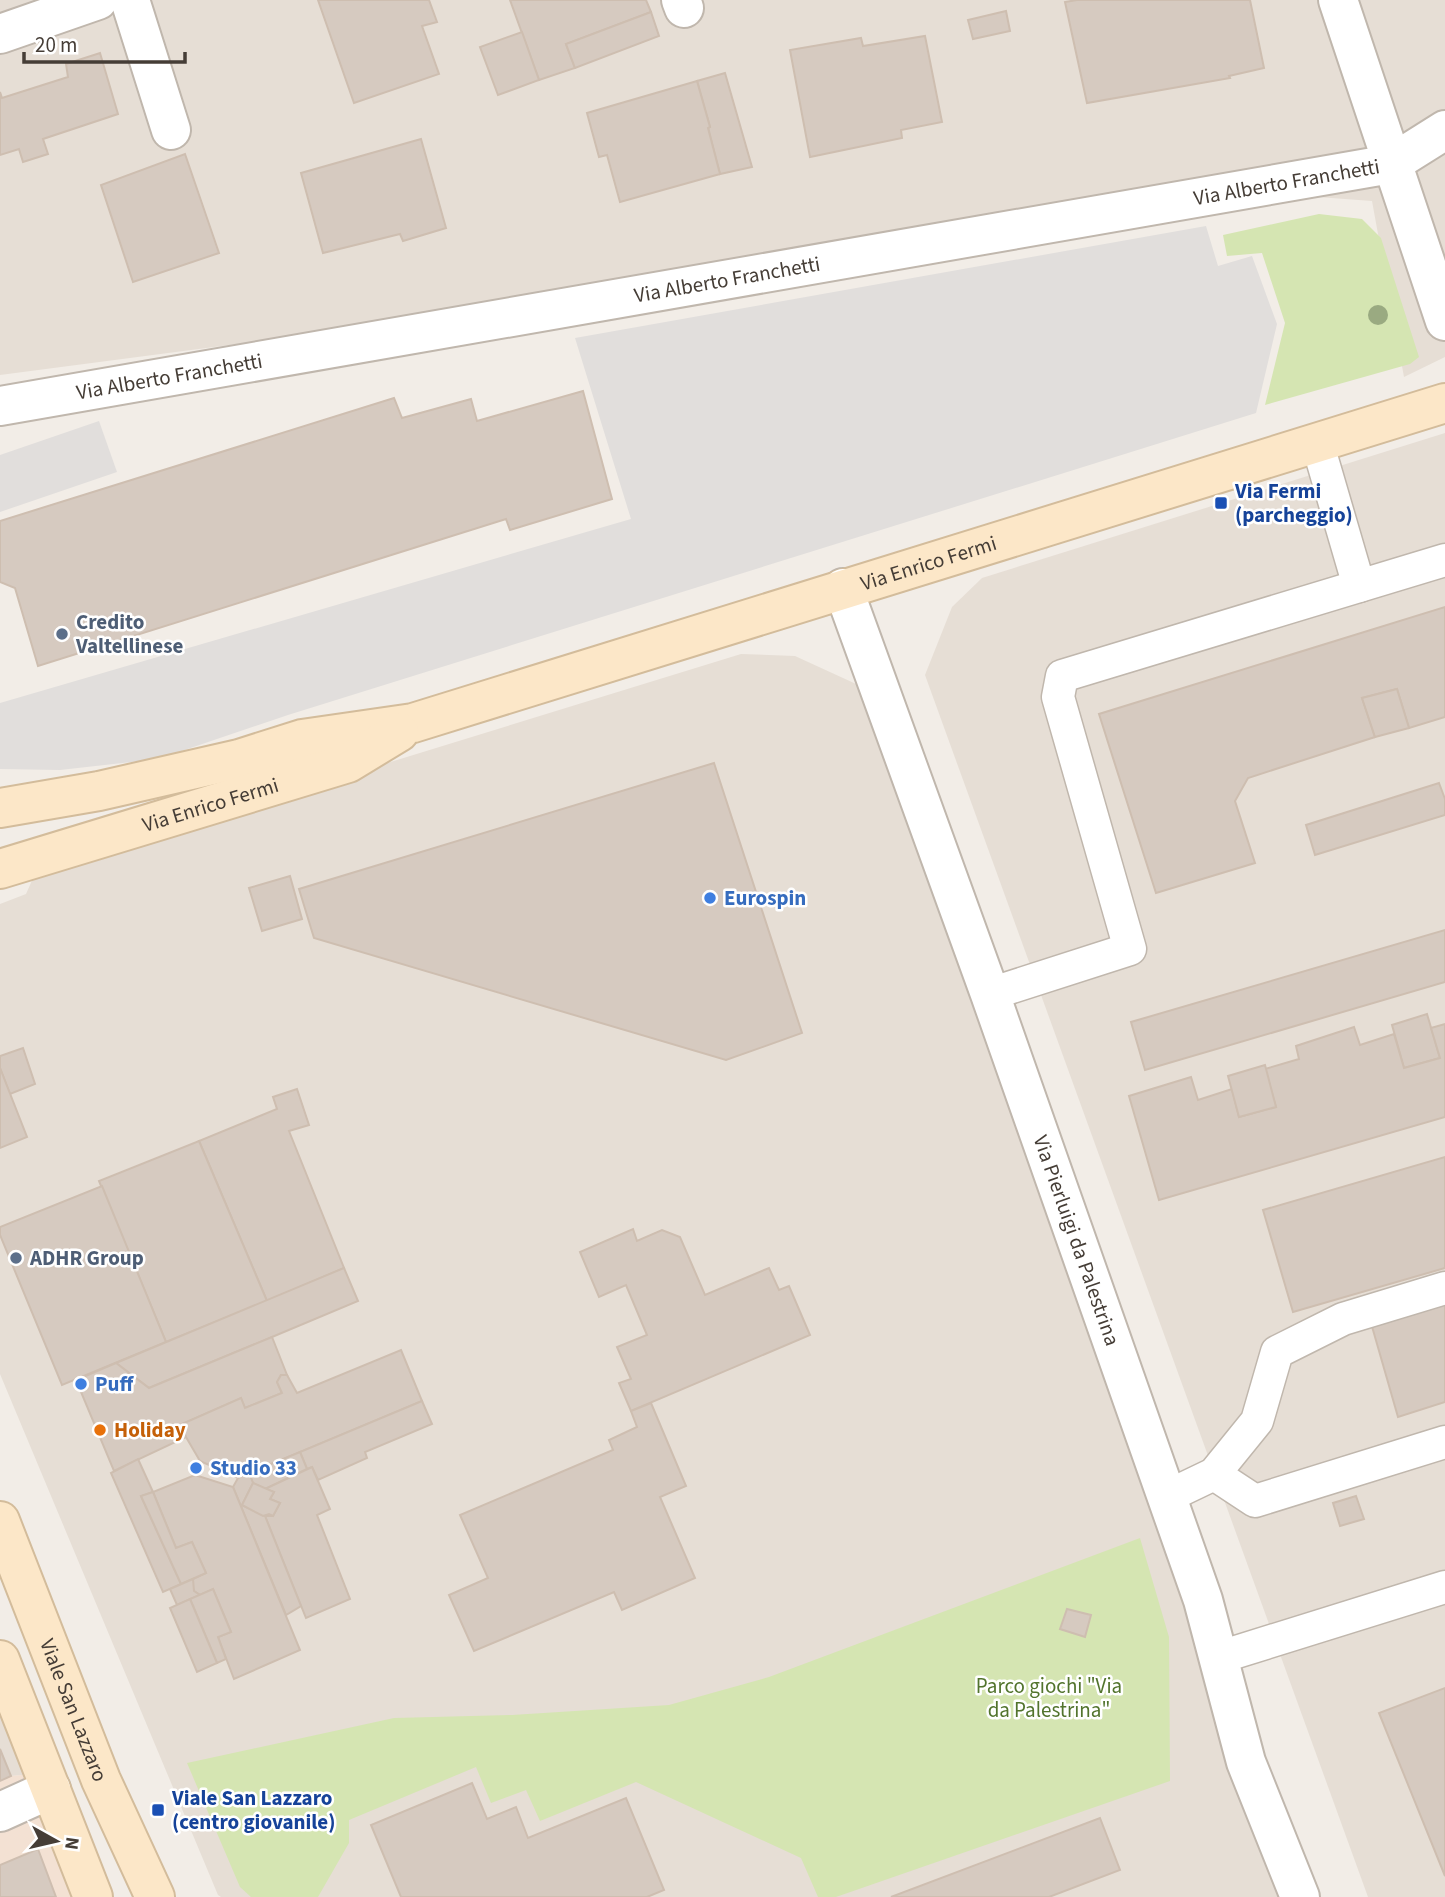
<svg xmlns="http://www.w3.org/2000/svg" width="1445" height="1897" viewBox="0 0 1445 1897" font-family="'Source Sans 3',sans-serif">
<rect width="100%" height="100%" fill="#f2ede7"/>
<g fill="#e6ded5">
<path d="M0 0H1445V357L1404 377 1372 201 1182 187 674 287 0 375Z"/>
<path d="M1445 433V1897H1368L925 675 952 607 982 578Z"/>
<path d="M741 654 795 656 867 689 1284 1897H221L218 1895 0 1374V904L26 894 34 876 53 866Z"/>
<path d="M0 1697 32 1774 11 1776 0 1781Z"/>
</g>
<path fill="#f3e1d3" d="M32 1774 76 1897H0V1781L11 1776Z"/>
<g fill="#d5e5b2">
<path d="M1319 214 1362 219 1381 238 1419 357 1410 364 1265 405 1285 323 1262 253 1227 256 1223 235Z"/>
<path d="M1140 1538 1169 1637 1170 1781 836 1897H818L801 1858 636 1782 540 1821 526 1790 491 1803 476 1767 349 1820V1843L318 1897H251L240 1887 187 1763 394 1718 512 1715 669 1705 769 1677Z"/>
</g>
<g fill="#e1dedc">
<path d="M1206 226 1218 266 1252 256 1277 324 1256 413 288 715 158 759 60 770 0 769V703L631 519 575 338Z"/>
<path d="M99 421 117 472 0 512V455Z"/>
</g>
<g fill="#d6cac0" stroke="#cebeb0" stroke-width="2">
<path d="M318 0H429L437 22 422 26 439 74 354 103Z"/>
<path d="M510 0H646L651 12 566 44 575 68 539 80Z"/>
<path d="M1077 0H1250L1264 68 1229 76 1230 78 1087 103 1065 2Z"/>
<path d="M1006 11 1010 31 973 39 968 20Z"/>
<path d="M651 12 659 36 575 68 566 44Z"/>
<path d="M522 32 539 80 498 95 480 47Z"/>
<path d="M925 36 942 122 901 130 902 138 810 157 790 50 861 38 863 46Z"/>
<path d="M100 53 118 114 43 139 48 154 23 162 19 149 0 155V92L2 98 68 77 66 64Z"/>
<path d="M725 73 752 167 720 174 708 128 710 127 697 81Z"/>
<path d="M697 81 710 127 708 128 720 174 620 202 607 155 599 157 587 113Z"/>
<path d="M421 139 446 228 403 241 400 234 323 253 301 173Z"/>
<path d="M185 154 219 253 133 282 101 185Z"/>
<path d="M583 391 612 499 510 530 506 519 38 666 15 588 0 582V521L394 398 402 418 471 399 477 421Z"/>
<path d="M1445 607V717L1409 728 1397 689 1362 698 1375 737 1248 778 1235 801 1255 863 1156 893 1099 714Z"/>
<path d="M1397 689 1409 728 1375 737 1362 698Z"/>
<path d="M714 763 802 1033 726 1060 314 938 299 889Z"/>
<path d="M1439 783 1445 799V815L1315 855 1306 825Z"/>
<path d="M290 876 302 919 262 931 249 888Z"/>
<path d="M1445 930V982L1145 1070 1131 1022Z"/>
<path d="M1427 1014 1440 1058 1404 1068 1392 1025Z"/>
<path d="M1445 1024V1117L1159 1200 1129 1096 1191 1077 1198 1100 1232 1089 1239 1117 1276 1107 1265 1069 1299 1059 1296 1046 1354 1027 1360 1045 1394 1034 1404 1068 1440 1058 1431 1028Z"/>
<path d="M23 1048 35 1084 10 1094 0 1068V1056Z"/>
<path d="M1265 1065 1276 1107 1239 1117 1228 1076Z"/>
<path d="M0 1068 27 1137 0 1148Z"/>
<path d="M297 1089 309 1125 289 1131 344 1268 267 1301 199 1141 277 1109 273 1097Z"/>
<path d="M199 1141 267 1301 166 1342 99 1181Z"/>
<path d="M1445 1157V1268L1293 1312 1263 1210Z"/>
<path d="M102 1186 166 1342 62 1385 0 1235V1227Z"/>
<path d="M633 1229 637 1241 662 1230 680 1237 705 1295 769 1268 779 1290 789 1286 810 1335 631 1411 619 1383 631 1379 617 1347 647 1335 626 1285 599 1297 580 1252Z"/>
<path d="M344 1268 358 1301 272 1337 149 1388 116 1363Z"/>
<path d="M1445 1301V1402L1398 1417 1371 1323Z"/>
<path d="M272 1337 287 1375H281L277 1382 282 1393 245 1408 241 1398 182 1424 186 1437 114 1471 76 1380 116 1363 149 1388Z"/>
<path d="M401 1350 422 1401 238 1478 200 1461 186 1437 182 1424 241 1398 245 1408 282 1393 277 1382 281 1375H287L297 1393Z"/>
<path d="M422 1401 432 1424 365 1452 367 1458 318 1480 312 1467 307 1469 300 1452Z"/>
<path d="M651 1403 686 1486 660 1497 695 1578 622 1610 614 1592 474 1651 449 1595 488 1578 460 1515 613 1450 609 1440 637 1427 631 1411Z"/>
<path d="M300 1452 307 1469 265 1489 253 1483 249 1473Z"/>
<path d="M138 1459 153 1492 141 1496 181 1584 163 1592 111 1473Z"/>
<path d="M312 1467 330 1509 317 1515 350 1599 306 1618 265 1516H273L280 1503 270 1499 274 1492 265 1489Z"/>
<path d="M249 1473 253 1483 242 1505 265 1516 301 1606 286 1615 233 1487 238 1478Z"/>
<path d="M195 1475 233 1487 300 1650 234 1679 218 1637 231 1632 213 1589 200 1595 194 1591 192 1586 193 1579 206 1573 192 1542 176 1548 153 1492Z"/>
<path d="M253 1483 274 1492 270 1499 280 1503 273 1516 269 1514 263 1516 242 1505Z"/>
<path d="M153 1492 176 1548 192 1542 206 1573 181 1584 141 1496Z"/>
<path d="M1356 1496 1364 1519 1340 1526 1333 1503Z"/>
<path d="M193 1579 194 1591 200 1595 177 1605 170 1589Z"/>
<path d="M213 1589 231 1632 218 1637 226 1659 217 1663 190 1599Z"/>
<path d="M190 1599 217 1663 197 1672 170 1608Z"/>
<path d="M1067 1609 1091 1615 1085 1637 1060 1629Z"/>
<path d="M1445 1688V1876L1379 1713Z"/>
<path d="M0 1749 11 1776 0 1781Z"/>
<path d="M472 1783 487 1819 516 1807 528 1838 626 1798 664 1890 647 1897H401L371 1825Z"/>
<path d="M1100 1818 1120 1870 1049 1897H891Z"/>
<path d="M38 1849 56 1897H0V1865Z"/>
</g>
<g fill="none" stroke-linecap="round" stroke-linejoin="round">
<defs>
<g id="lane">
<path d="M1317 442 1359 586"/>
<path d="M990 994 1130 949 1058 697 1062 676 1445 560"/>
<path d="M1214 1474 1255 1501 1445 1442"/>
<path d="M1166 1497 1214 1474 1257 1421 1277 1352 1343 1319 1445 1288"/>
<path d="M1217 1658 1445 1587"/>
</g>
<g id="street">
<path d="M130 0 171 130"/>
<path d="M681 0 684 8"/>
<path d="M1338 0 1445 321"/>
<path d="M0 34 98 0"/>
<path id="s1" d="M0 406 1391 164 1445 130"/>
<path id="s2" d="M843 588 990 994 1203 1600 1246 1762 1300 1897"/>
<path d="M0 1812 51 1789"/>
</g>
<g id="secondary">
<path id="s3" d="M0 808 99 791 239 759 302 739 413 723 1445 403"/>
<path id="s4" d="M0 869 348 763 399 732"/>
<path id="s5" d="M0 1521 101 1780 155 1897"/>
<path d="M0 1660 93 1897"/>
</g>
</defs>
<use href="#lane" stroke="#c0b7ad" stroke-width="35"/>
<use href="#street" stroke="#c0b7ad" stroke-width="42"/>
<use href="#secondary" stroke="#d3bc9b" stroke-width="42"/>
<use href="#lane" stroke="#fff" stroke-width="32"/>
<use href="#street" stroke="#fff" stroke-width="38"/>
<use href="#secondary" stroke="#fce7c8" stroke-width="38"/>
</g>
<circle fill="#9aaa81" cx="1378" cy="315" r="10"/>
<g fill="#1a4fb4" stroke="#fff" stroke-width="2.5">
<rect x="1214" y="496" width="14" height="14" rx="3.5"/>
<rect x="151" y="1803" width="14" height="14" rx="3.5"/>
</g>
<g fill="#5c6f8a" stroke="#fff" stroke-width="2.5">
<circle cx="62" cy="634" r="7"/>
<circle cx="16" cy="1258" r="7"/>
</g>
<g fill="#3f7fe0" stroke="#fff" stroke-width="2.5">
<circle cx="710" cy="898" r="7"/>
<circle cx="81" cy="1384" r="7"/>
<circle cx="196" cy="1468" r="7"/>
</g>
<circle fill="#e8710a" stroke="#fff" stroke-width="2.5" cx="100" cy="1430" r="7"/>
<g text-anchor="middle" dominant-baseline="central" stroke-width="5" stroke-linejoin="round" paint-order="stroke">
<g font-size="21" fill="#453d36" stroke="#fff">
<text stroke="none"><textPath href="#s1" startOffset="1306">Via Alberto Franchetti</textPath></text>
<text stroke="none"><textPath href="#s1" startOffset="738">Via Alberto Franchetti</textPath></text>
<text stroke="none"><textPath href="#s1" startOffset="172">Via Alberto Franchetti</textPath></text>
<text stroke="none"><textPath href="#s3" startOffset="962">Via Enrico Fermi</textPath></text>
<text stroke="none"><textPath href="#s4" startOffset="220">Via Enrico Fermi</textPath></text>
<text stroke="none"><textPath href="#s2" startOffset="693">Via Pierluigi da Palestrina</textPath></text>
<text stroke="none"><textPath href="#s5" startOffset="203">Viale San Lazzaro</textPath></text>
</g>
<g font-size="21" font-weight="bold" fill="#164399" stroke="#fff" text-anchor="start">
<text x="1235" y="491">Via Fermi<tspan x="1235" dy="24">(parcheggio)</tspan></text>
<text x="172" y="1798">Viale San Lazzaro<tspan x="172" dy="24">(centro giovanile)</tspan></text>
</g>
<g font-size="21" font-weight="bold" fill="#4e5e75" stroke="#fff" text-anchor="start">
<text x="76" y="622">Credito<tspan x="76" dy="24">Valtellinese</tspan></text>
<text x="30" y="1258">ADHR Group</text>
</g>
<g font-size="21" font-weight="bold" fill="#366cbe" stroke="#fff" text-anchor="start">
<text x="724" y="898">Eurospin</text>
<text x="95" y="1384">Puff</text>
<text x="210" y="1468">Studio 33</text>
</g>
<g font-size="21" font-weight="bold" fill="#c56008" stroke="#fff" text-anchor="start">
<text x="114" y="1430">Holiday</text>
</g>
<g font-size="21" fill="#52742d" stroke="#fff">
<text x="1049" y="1686">Parco giochi "Via<tspan x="1049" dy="24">da Palestrina"</tspan></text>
</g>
</g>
<g transform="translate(56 1841) rotate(98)" stroke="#ffffff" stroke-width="5" paint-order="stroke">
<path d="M0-5L12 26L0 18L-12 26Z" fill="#453d36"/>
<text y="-10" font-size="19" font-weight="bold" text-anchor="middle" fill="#453d36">N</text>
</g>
<path d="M24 52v10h161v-10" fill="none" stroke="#453d36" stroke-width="3.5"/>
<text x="35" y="52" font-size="21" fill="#453d36" stroke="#ffffff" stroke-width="5" paint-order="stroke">20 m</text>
</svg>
